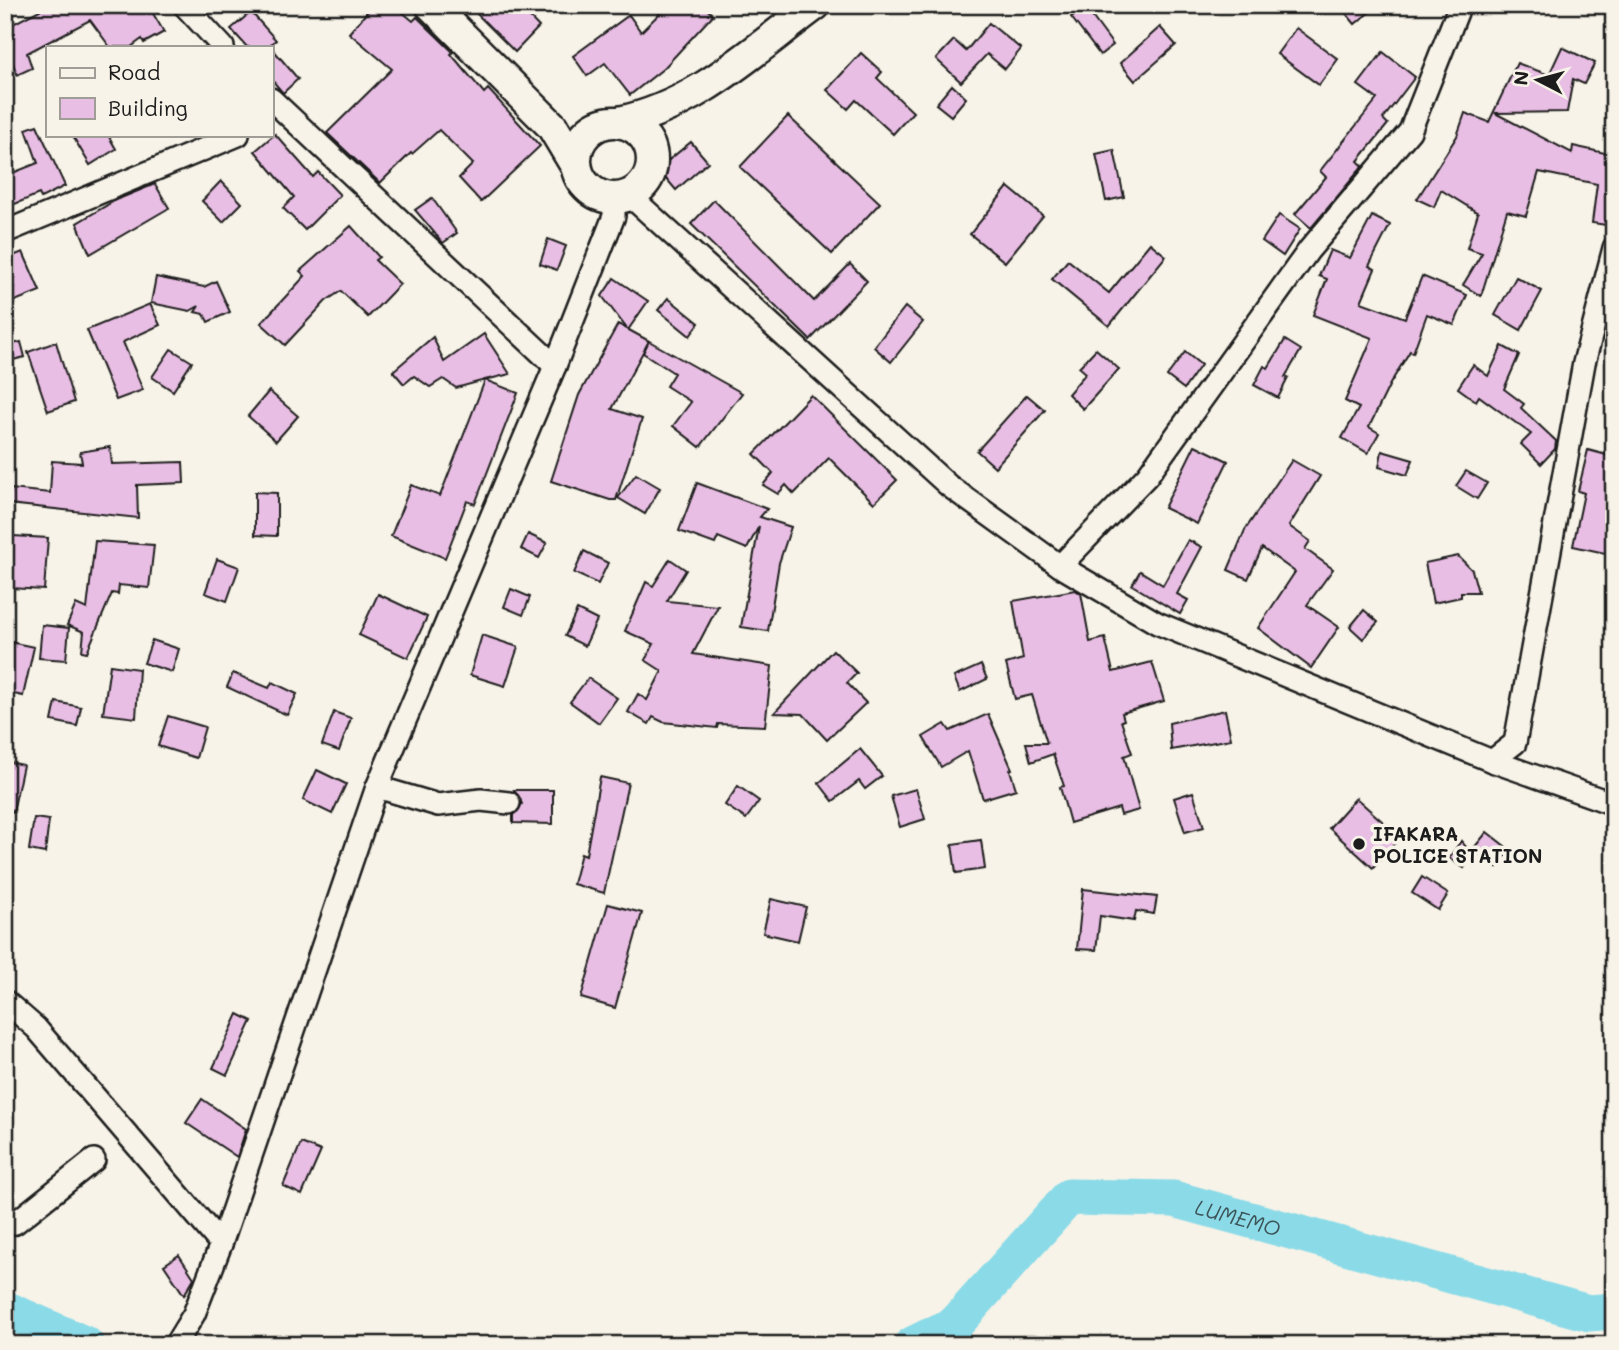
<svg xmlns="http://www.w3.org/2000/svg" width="1619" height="1350" viewBox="0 0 1619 1350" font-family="Mali,sans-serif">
<rect width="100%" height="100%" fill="#f7f3e8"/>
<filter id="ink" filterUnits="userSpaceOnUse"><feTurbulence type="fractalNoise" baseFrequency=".0143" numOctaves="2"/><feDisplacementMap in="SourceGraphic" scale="14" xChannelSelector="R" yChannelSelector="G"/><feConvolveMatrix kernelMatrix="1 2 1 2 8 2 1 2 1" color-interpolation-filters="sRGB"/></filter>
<g filter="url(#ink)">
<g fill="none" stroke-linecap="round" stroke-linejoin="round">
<g stroke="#8bdae8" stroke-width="37">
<path d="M5 1309 86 1345"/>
<path id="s1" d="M912 1345 955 1324 1069 1197 1174 1199 1589 1313 1614 1311"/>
</g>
</g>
<g fill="#e9bee4" stroke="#1c1c1c" stroke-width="2">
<path d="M49 5H148L164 32 144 43 142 39 131 47H110L90 20 27 53 32 68 17 75 5 41V28Z"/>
<path d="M373 5H394L413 21 417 17 453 52 451 54 484 93 488 89 540 146 481 202 459 178 473 164 439 130 412 154 411 153 380 183 327 133 392 69 349 33Z"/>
<path d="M468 5H518L539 27 515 52Z"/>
<path d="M668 5H703L713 15 664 68 630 95 605 63 587 76 573 56 629 15 641 32Z"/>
<path d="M1339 5H1378L1355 24Z"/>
<path d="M1085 7 1113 45 1100 55 1071 17Z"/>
<path d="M251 12 276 40 267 47H247L231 29Z"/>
<path d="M989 23 1021 49 1005 69 987 54 961 82 936 59 954 40 966 51Z"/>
<path d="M1160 27 1176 45 1135 81 1120 63Z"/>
<path d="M1296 28 1338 59 1319 85 1277 54Z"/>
<path d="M271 47 298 79 283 93 271 79Z"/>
<path d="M1562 47 1595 63 1584 84 1573 79 1567 112 1495 113 1572 153 1573 146 1614 155V226L1592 223 1597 184 1539 172 1526 216 1507 211 1481 296 1463 285 1482 253 1467 248 1478 213 1441 190 1434 207 1417 199 1457 136 1465 113 1489 122 1517 63 1549 75Z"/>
<path d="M1383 52 1415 77 1383 119 1388 124 1358 161 1363 166 1311 228 1295 214 1326 177 1320 171 1377 99 1358 85Z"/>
<path d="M861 53 882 72 877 78 913 112 893 134 856 100 848 109 827 90Z"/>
<path d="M952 85 966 98 951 116 936 104Z"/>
<path d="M788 116 880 203 832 254 740 167Z"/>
<path d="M37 125 65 186 41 198 39 194 5 208V176L38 163 26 129Z"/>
<path d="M275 134 313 177 318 172 340 195 305 230 283 208 294 197 255 151Z"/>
<path d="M72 135H108L116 149 90 165Z"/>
<path d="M691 142 708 162 676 190 658 169Z"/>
<path d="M1114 150 1124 197 1106 201 1096 154Z"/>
<path d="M221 181 242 203 223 222 202 201Z"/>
<path d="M155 184 169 208 90 254 77 223 116 200Z"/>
<path d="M1008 187 1043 216 1005 262 970 234Z"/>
<path d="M432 198 457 233 443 243 415 210Z"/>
<path d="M714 200 814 301 850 264 867 281 810 340 691 224Z"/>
<path d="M1279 215 1300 229 1283 256 1262 241Z"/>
<path d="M1372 216 1390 225 1369 266 1375 269 1361 302 1405 318 1422 276 1467 295 1454 325 1427 314 1413 353 1410 351 1390 384 1369 427 1379 433 1368 453 1342 438 1359 408 1345 401 1372 338 1313 315 1327 279 1319 276 1330 250 1350 258Z"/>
<path d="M351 226 379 257 375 260 400 284 368 317 341 291 326 301 285 345 261 323 305 276 300 271Z"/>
<path d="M548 239 566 246 557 270 540 264Z"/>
<path d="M1150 243 1166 256 1109 326 1052 279 1068 260 1109 293Z"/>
<path d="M23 252 40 291 5 305V259Z"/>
<path d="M156 277 204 287 216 281 230 312 208 322 204 314 195 312 199 306 190 311 151 303Z"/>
<path d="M1516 277 1542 291 1521 330 1495 315Z"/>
<path d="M614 278 648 301 628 330 602 296Z"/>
<path d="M668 298 699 323 690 336 658 310Z"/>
<path d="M150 304 160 325 123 342 143 390 116 400 87 330Z"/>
<path d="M905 307 923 322 891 362 874 347Z"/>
<path d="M618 324 649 341 612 409 642 419 616 500H610L551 481 579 395Z"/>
<path d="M484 334 510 374 485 380 518 393 475 504 467 501 445 558 391 536 411 485 440 496 485 380 456 388 443 379 430 387 414 376 404 384 393 371 433 337 444 362Z"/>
<path d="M1285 340 1301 350 1285 377 1288 378 1278 398 1254 385 1264 366 1268 368Z"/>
<path d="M649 341 742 393 700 447 673 426 691 402 666 386 674 373 643 353Z"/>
<path d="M21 342 25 357 5 362V346Z"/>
<path d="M56 342 74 402 48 411 28 352Z"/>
<path d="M1502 346 1519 355 1504 389 1524 404 1521 408 1556 441 1555 449 1541 464 1521 444 1531 434 1479 396 1476 401 1458 388 1473 365 1488 376Z"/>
<path d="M171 349 192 362 173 391 152 377Z"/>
<path d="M1096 349 1119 369 1083 409 1068 394 1086 373 1079 367Z"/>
<path d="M1185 352 1201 365 1184 389 1167 376Z"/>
<path d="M269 391 298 416 276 441 248 416Z"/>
<path d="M811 395 897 480 874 503 829 458 794 494 786 485 778 494 763 485 773 473 754 454Z"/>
<path d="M1027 395 1045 410 995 467 977 451Z"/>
<path d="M1195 445 1228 461 1197 524 1164 508Z"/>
<path d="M110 447 112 464 183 462 184 483 137 485 138 518 9 504 11 489 50 493 52 461 82 463 80 452Z"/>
<path d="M1588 450 1614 457V555L1573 546 1584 493 1578 491Z"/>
<path d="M1382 451 1413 460 1407 475 1379 467Z"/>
<path d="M1292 460 1320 476 1289 526 1310 541 1305 549 1333 569 1307 605 1339 627 1311 668 1258 628 1295 572 1262 548 1248 579 1228 570 1245 530Z"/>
<path d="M1466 471 1487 483 1477 499 1456 486Z"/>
<path d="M636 474 660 488 645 514 618 498Z"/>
<path d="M697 483 767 509 760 517 791 527 779 563 768 631 741 627 759 526 747 549 718 537 715 544 679 531Z"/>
<path d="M255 492 277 493V536L255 535Z"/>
<path d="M528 534 547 543 539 558 521 549Z"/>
<path d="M13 536 48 538 44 590 10 588Z"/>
<path d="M1188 540 1202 547 1177 594 1188 600 1180 614 1132 585 1140 571 1163 585Z"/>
<path d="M95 541 154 545 149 588 119 585 118 594 112 593 87 652 82 651 84 632 67 625 76 604 87 609Z"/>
<path d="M584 551 608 563 598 584 574 573Z"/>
<path d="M1458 556 1472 570 1478 592H1461V597L1433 603 1425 563Z"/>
<path d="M217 559 239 567 227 601 205 593Z"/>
<path d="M670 559 686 570 667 601 718 606 693 654 772 666 765 726 718 724 717 728 663 722 653 717 649 724 628 712 638 694 647 700 662 671 645 660 654 644 625 631 646 582 653 586Z"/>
<path d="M511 589 530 597 523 615 504 607Z"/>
<path d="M1075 590 1081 593 1090 642 1105 638 1113 672 1152 662 1164 701 1122 713 1124 720 1121 721 1132 753 1124 756 1139 810 1121 815 1119 808 1070 823 1060 787 1064 786 1053 754 1031 762 1026 743H1047L1032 695 1015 699 1006 664 1023 659 1013 601Z"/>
<path d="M378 594 427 617 408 658 359 635Z"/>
<path d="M577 610 597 620 585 646 565 636Z"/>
<path d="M1364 610 1378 622 1363 639 1350 627Z"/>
<path d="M42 625 69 628 66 660 39 658Z"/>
<path d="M482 635 518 647 505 686 470 675Z"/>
<path d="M152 640 179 649 172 672 144 663Z"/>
<path d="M5 641 34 647 23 696 5 692Z"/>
<path d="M833 650 857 673 847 683 866 703 827 740 803 714 774 713Z"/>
<path d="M110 665 139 669 136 718 103 714Z"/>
<path d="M981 665 987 679 960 692 954 677Z"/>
<path d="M233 673 269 688 272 682 297 694 287 715 227 687Z"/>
<path d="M588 678 617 698 599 723 570 702Z"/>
<path d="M56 702 81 707 77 726 52 721Z"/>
<path d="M1225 710 1231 739 1171 750 1169 723Z"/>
<path d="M334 712 351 718 339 751 322 745Z"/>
<path d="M988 714 1012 769 1010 770 1016 789 983 799 968 751 941 767 923 737 945 724 950 731Z"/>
<path d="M168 716 205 727 196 758 158 746Z"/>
<path d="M860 749 882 776 865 789 859 781 833 801 819 783Z"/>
<path d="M5 761 23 765 13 812 5 811Z"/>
<path d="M317 770 346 784 332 814 303 800Z"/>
<path d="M600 777 628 783 604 893 573 884 581 853 586 855Z"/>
<path d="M738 786 759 801 746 819 725 805Z"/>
<path d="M916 789 925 819 900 827 891 796Z"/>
<path d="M514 790H553V824L513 823V815L522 804Z"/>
<path d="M1193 792 1204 827 1185 832 1174 798Z"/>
<path d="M1356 798 1400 837 1373 868 1329 828Z"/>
<path d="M34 818 49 820 45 853 29 850Z"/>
<path d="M1487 832 1510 850 1497 867 1473 849Z"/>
<path d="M981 840 985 869 956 873 952 844Z"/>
<path d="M1461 841 1472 854 1464 868 1449 858Z"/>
<path d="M1422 877 1448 894 1438 910 1412 893Z"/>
<path d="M1083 889 1157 897 1154 914 1136 911 1134 921 1100 916 1096 950 1077 949Z"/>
<path d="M771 899 806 907 798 941 763 933Z"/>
<path d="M608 904 642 913 615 1008 581 998Z"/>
<path d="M238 1014 252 1021 227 1075 213 1068Z"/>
<path d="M202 1099 246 1129 237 1157 186 1123Z"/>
<path d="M301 1143 321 1151 302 1195 283 1186Z"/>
<path d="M179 1255 194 1278 184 1295 164 1265Z"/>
</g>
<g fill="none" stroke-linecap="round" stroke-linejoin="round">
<defs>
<g id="minor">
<path d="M184 5 223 47"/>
<path d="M271 99 555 366"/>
<path d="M629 195 949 486 1060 566 1157 623 1492 761 1515 743 1584 363 1614 248"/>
<path d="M5 232 238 135"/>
<path d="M1060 566 1147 476 1309 250 1410 131 1460 5"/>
<path d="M1492 761 1614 804"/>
<path d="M377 787 438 805 481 800 509 803"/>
<path d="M5 1001 36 1028 221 1244"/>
<path d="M5 1218 15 1223 94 1160"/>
<path d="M175 1345 194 1314 221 1244 377 787 555 366 614 216V198"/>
</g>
<g id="secondary">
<path d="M431 5 552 126 576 166"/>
<circle cx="614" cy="160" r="38"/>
<path d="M619 122C695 107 754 50 815 5"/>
</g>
</defs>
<use href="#minor" stroke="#1c1c1c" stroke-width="26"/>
<use href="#secondary" stroke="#1c1c1c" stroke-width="35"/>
<use href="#minor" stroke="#f7f3e8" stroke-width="21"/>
<use href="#secondary" stroke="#f7f3e8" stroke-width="30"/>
</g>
</g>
<circle fill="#1c1c1c" stroke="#f7f3e8" stroke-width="2.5" cx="1359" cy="844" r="7"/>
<g text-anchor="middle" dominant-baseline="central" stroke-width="7" stroke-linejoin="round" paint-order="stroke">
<g font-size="19" font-weight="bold" fill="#1c1c1c" stroke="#f7f3e8" text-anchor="start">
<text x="1373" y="833">IFAKARA<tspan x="1373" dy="22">POLICE STATION</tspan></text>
</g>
<g font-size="21" font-style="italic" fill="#3d5559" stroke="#f7f3e8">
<text stroke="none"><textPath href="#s1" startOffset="390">LUMEMO</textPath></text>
</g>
</g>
<rect width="1619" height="1350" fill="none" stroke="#f7f3e8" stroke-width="28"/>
<rect x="14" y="14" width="1591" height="1322" fill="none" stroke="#1c1c1c" stroke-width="2.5" filter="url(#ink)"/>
<rect x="46" y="46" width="228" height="91" fill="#f7f3e8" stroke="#9f9d96" stroke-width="2"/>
<rect x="60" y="68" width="35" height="10" fill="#f7f3e8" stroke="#9f9d96" stroke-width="2"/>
<text x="108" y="80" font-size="21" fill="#1c1c1c">Road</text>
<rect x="60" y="98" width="35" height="21" fill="#e9bee4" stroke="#9f9d96" stroke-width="2"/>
<text x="108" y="116" font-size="21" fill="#1c1c1c">Building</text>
<g transform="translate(1538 80) rotate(276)" stroke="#f7f3e8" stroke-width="5" paint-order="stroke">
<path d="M0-5L12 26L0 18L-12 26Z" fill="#1c1c1c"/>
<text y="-10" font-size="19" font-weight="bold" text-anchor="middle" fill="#1c1c1c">N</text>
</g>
</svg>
